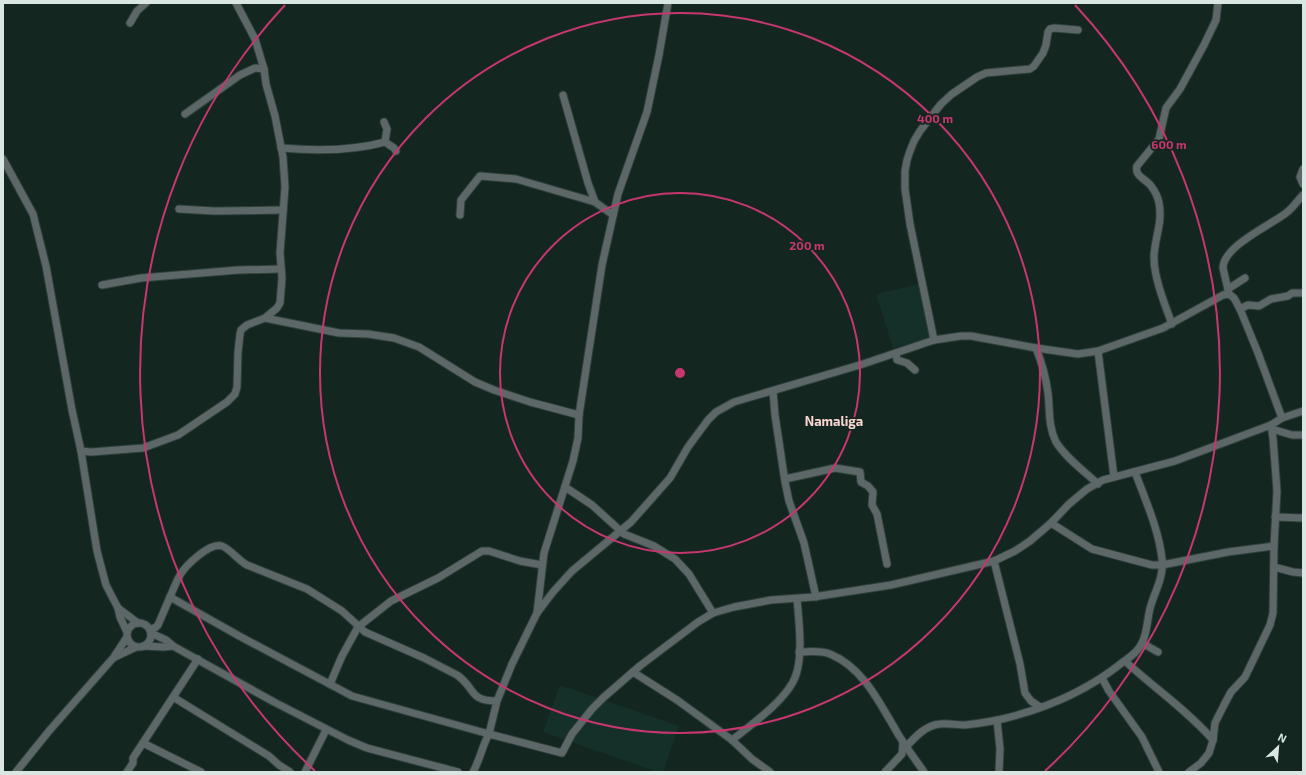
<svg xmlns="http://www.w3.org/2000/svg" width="1306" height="775" viewBox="0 0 1306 775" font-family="'Exo 2',sans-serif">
<rect width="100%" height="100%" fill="#132620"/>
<g fill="#143028">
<path d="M919 284 930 337 927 339 893 348 876 294Z"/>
<path d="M560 685 679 726 663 772H657L543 732Z"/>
</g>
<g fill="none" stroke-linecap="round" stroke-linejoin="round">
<defs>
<g id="street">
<path d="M130 23 137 11 146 3"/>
<path d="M563 95 588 183 595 202 613 215"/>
<path d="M185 114 240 75 255 68 264 69"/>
<path d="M385 142 394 148 396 151"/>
<path d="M281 148C315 151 352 151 385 142L387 129 384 122"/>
<path d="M3 159 33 214 46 266 72 410 81 451 97 551 106 585 118 608 138 623"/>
<path d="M1303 169 1300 177 1303 184"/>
<path d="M179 209 214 211 283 210"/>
<path d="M460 215 461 200 480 176 516 179 595 202"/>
<path d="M102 285 141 278 238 270 281 269"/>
<path d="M1228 289 1245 278"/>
<path d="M1229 294 1223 268C1223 246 1271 225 1286 213 1293 208 1297 201 1303 195"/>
<path d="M1240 309 1248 305 1259 306 1271 299 1288 296 1292 293H1303"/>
<path d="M265 318 339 333 368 334 394 338 419 347 475 382 494 390 530 402 579 415"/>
<path d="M1172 324C1165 305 1154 278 1154 258 1154 239 1163 224 1159 203 1158 198 1155 191 1151 186 1146 179 1134 176 1137 166L1159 139 1166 108 1180 89 1204 45 1216 20 1218 3"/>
<path d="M934 340 910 224 905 189V171L907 160 910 151 914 141 920 131 941 104 952 94 977 77 986 73 1030 69 1034 66 1043 53 1046 45 1048 32 1050 29 1054 28 1078 30"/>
<path d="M1036 348C1042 363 1046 378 1048 393 1050 410 1048 426 1056 442 1066 458 1084 471 1098 484"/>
<path d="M1098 351 1114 477"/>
<path d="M896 353 897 360 907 363 915 370"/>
<path d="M773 391 775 415 785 482 789 501 804 543 816 597"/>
<path d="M1272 429 1292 435H1303"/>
<path d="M81 451 91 452 143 448 178 435 227 402 235 394 237 387 238 352 240 334 241 330 247 325 265 318 277 308 280 303 282 278 280 253 285 187 283 157 275 116 266 84 264 69 255 39 236 3"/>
<path d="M785 479 835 468 860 472 861 482 868 486 873 492 872 505 877 514 887 564"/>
<path d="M565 487 592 505 624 534 654 546 675 559 689 574 713 613"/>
<path d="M1275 517 1303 518"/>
<path d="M1051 523 1092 549 1152 565H1162L1228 552 1274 546"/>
<path d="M994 561 1020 664 1025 693 1031 701 1040 707"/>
<path d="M1274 567 1293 572 1303 573"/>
<path d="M118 608 120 617 127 632"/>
<path d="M537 613 553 592 572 571 631 522 670 478 688 447 708 420 716 412 734 402 863 364 934 340 961 336H971L1036 348 1078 354 1098 351 1163 328 1223 295 1229 294 1234 298 1240 309 1258 353 1282 418"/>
<circle cx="139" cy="635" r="12"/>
<path d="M150 630 156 627 158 625 170 597"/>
<path d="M151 633 166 640 173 646 274 702 348 740 367 748 458 772"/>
<path d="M1142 643 1158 652"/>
<path d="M144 646 164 647 173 646"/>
<path d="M799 652C809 652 820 650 830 654 864 668 880 704 898 734 906 747 915 759 924 772"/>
<path d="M115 657 136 647"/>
<path d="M1125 661C1154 688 1187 710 1213 740"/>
<path d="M633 672 677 700 732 740 752 759 770 772"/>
<path d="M1102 678 1109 691 1142 737 1159 772"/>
<path d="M330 684 342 656 358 627 391 601 438 578 482 551H489L520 561 542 565"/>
<path d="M173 697 269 756 279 765 290 772"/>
<path d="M497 701C468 701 476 688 457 675L424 658 365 632 342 611 307 589 247 565C239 561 229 548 222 546 210 542 186 565 180 575 176 582 173 590 170 597L241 637 352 696 489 734 497 701 512 664 537 613 544 553 573 461 578 438 579 415 602 265 618 194 647 112 659 55 668 3"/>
<path d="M997 720 1000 749 999 772"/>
<path d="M732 740C751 725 788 699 796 675 803 654 799 622 797 599"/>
<path d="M143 743 201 772"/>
<path d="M906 747C915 737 926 725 940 724 948 723 957 725 965 725 976 724 987 722 998 720 1042 710 1087 691 1123 662 1130 657 1138 652 1142 643 1148 631 1147 617 1151 605 1156 589 1164 576 1162 559 1159 530 1145 499 1135 472"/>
<path d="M16 772 49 731 114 657 127 637"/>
<path d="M127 772 133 763V758L198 659"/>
<path d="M305 772 326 730"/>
<path d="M473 772C480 760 482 746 489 734L562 753 572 734 592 709 604 697 641 665 698 622 713 613 734 607 771 600 813 597 891 585 994 561 1015 551 1030 541 1051 523 1069 504 1087 489 1103 480 1175 461 1271 425 1282 418 1303 411"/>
<path d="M885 772 902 754 903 743"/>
<path d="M1189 772 1201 763 1209 753 1213 740 1215 723 1224 705 1231 692 1245 677 1270 625 1273 613 1274 546 1277 491 1273 438 1271 425"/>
</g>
</defs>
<use href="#street" stroke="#2f413b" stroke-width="9"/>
<use href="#street" stroke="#5d6768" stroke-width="7"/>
</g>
<g fill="none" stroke="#c6376f" stroke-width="2">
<circle cx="680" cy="373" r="180"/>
<circle cx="680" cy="373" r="360"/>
<path d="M315 771A540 540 0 0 1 285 5M1075 5A540 540 0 0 1 1045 771"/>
</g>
<g text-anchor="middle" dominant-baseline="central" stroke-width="3.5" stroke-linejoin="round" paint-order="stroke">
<g font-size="13" font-weight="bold" fill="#fad7d3" stroke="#132620">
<text x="834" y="421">Namaliga</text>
</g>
</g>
<circle cx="680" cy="373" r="6" fill="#c6376f" stroke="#132620" stroke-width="2"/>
<g font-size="12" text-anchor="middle" font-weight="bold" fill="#c6376f" stroke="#132620" stroke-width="3.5" stroke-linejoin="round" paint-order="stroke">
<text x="935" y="123">400 m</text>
<text x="1169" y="149">600 m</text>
<text x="807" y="250">200 m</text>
</g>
<rect width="1306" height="775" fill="none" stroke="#dae6e2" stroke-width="8"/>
<g transform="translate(1278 747) rotate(26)" stroke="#132620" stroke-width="3" paint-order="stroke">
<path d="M0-3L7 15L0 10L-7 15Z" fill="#dae6e2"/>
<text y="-6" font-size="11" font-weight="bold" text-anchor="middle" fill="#dae6e2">N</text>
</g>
</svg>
